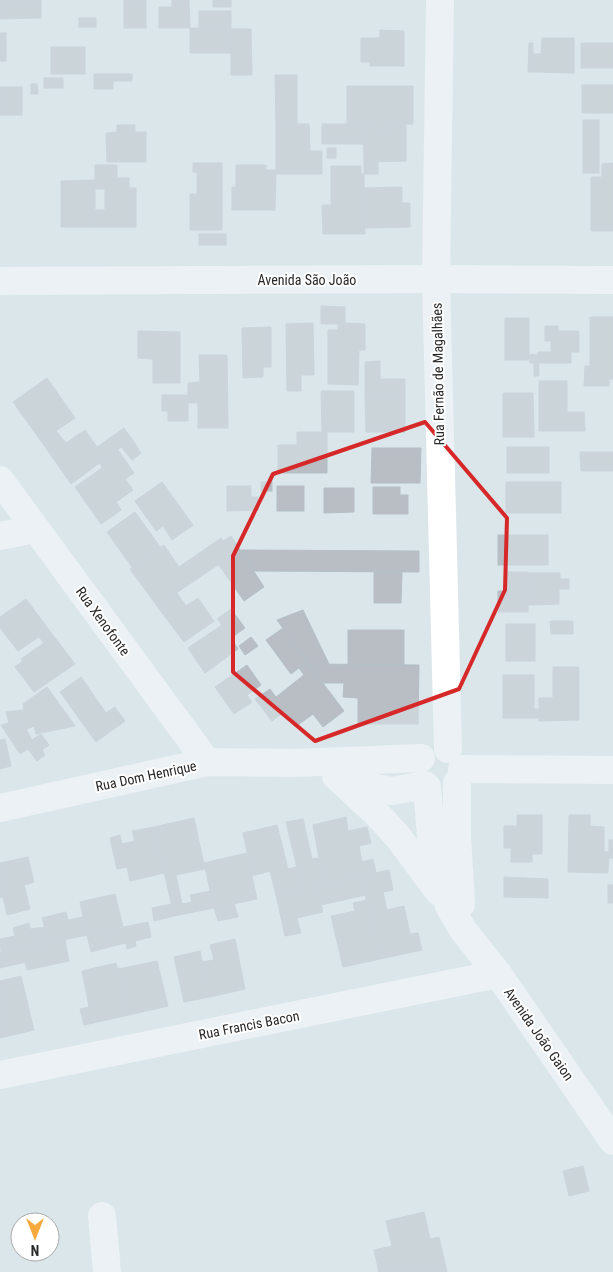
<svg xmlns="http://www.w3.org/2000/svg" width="613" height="1272" viewBox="0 0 613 1272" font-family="'Roboto Condensed',sans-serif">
<rect width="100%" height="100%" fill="#dbe6eb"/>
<g fill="#b8bec4" stroke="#b5bfc7">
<path d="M0 0H41V18L0 19Z"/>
<rect x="124" y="0" width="22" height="28"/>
<path d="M172 0H189L190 28H159V7H172Z"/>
<rect x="213" y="0" width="18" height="7"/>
<path d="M199 11H231V29L199 28Z"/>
<rect x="79" y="18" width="17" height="9"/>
<path d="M190 28 231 29V53H190Z"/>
<path d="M231 29H251L252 75H231Z"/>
<path d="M380 30 404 31V66H370V62H361V38H380Z"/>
<rect x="0" y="33" width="6" height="28"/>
<path d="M542 38H574V73L533 72V54H541Z"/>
<path d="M529 43H533V72H528Z"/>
<rect x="581" y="43" width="32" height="25"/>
<rect x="51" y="47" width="34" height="27"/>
<path d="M94 74H132V81H113V89H94Z"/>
<path d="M275 75H297V124H276Z"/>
<rect x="44" y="78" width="19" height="10"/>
<path d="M31 84H37L38 94H31Z"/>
<rect x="582" y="85" width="31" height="28"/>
<path d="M347 86H413V124H388V131H376V124H347Z"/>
<rect x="0" y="87" width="22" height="28"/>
<rect x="583" y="120" width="16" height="53"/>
<path d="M276 124H309L310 151H322V174H276Z"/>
<path d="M322 124H363L364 144H322Z"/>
<path d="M363 124H376V131H388V124H406V161L364 162Z"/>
<path d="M117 125H135V132H146V162H107L106 133 117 132Z"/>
<rect x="327" y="148" width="9" height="10"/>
<rect x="364" y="162" width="14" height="12"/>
<path d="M193 163H222V230H190V194H197V172H193Z"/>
<path d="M613 163V231H591V177H602V164Z"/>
<path d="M95 165H117V178H129V188H136V227H95V210H105V189H95Z"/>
<path d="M236 165H266V170H276L275 210H232V187H236Z"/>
<path d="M331 166H361V174H364L365 234H323L322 205H331Z"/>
<path d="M95 180V227H61V181Z"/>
<path d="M402 187V203H410V227L365 228V188Z"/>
<rect x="199" y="234" width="27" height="11"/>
<path d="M321 306 345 307V323L365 324V350H359L358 385 328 384V330H338V324H321Z"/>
<path d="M590 317H613V379H609V386H584L585 366H590Z"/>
<rect x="505" y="318" width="24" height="42"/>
<path d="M313 323 314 375H301V391H287L286 324Z"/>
<path d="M545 326H558V331H579V352H571V363H539L538 352H551V341H545Z"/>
<path d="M271 327V367H263V377L243 378 242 328Z"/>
<path d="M138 331 180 332V383H153V359L138 358Z"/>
<path d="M530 354 538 355 539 376H534V363H530Z"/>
<path d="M199 355H227L228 428H198V403H188V383L200 382Z"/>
<path d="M380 361V379H405V395H365V362Z"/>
<path d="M47 378 75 418 41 441 13 402Z"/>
<path d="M539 381H567V412H584L585 431H539Z"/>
<path d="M321 391H354V432H322Z"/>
<path d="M503 393H533L534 437H503Z"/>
<path d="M162 395H188V421H168V411H162Z"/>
<path d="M365 395H405V432H366Z"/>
<path d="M124 428 132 439 71 484 41 441 56 431 66 443 85 430 97 447Z"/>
<path d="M297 432H327V473H278V445H297Z"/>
<path d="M132 439 141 453 132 460 121 447Z"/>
<rect x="507" y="447" width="42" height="26"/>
<path d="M372 448H421L420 483H371Z"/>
<path d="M118 450 134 473 125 479 133 490 116 502 121 510 101 524 75 487 102 468 100 463Z"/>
<path d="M580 452H613V471H581Z"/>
<path d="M162 482 193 525 172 540 163 526 156 531 135 501Z"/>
<rect x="261" y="482" width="11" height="9"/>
<rect x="506" y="482" width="55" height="31"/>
<path d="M227 486H251V497H258V510L227 511Z"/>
<rect x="277" y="486" width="27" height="25"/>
<path d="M373 487H400V495H408V514H373Z"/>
<path d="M324 488H354V512L324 513Z"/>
<path d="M135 512 161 548 132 567 107 532Z"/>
<rect x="498" y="535" width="50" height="30"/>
<path d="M231 536 240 550 157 606 130 569 164 545 179 567 221 538 223 541Z"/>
<path d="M240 550 264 587 244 601 219 565Z"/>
<path d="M240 550 419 551V572L254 571Z"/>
<path d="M374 572H402L401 603H374Z"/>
<path d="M507 572H528V612H498V591H507Z"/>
<path d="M528 573H560V579H569V589H559V604L528 605Z"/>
<path d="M177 593 186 606 198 598 214 621 184 642 157 606Z"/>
<path d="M26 599 49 630 18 651 0 628V617Z"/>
<path d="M231 609 245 628 231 638 238 649 205 673 188 648 222 625 217 619Z"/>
<path d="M303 610 329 664H309L277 620Z"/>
<path d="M550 621H573V634H551Z"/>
<rect x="506" y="624" width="29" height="37"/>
<path d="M283 628 307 662 291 674 266 640Z"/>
<path d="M49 630 75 664 34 692 15 667 23 661 21 659 44 643 39 637Z"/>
<path d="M348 630H404V665L348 664Z"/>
<path d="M251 637 258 646 245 655 239 646Z"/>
<path d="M307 662 344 711 323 727 313 714 295 727 284 712 272 721 255 699 270 689 276 697 304 675 299 668Z"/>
<path d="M309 664 419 665 418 724H358V698L343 697 344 683H323Z"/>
<path d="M247 665 261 685 247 695 252 702 234 714 215 687Z"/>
<path d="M553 667H579V720L539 721V698H553Z"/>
<path d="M503 675H534V709H539V718H503Z"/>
<path d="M81 677 106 713 115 707 125 721 96 742 60 692Z"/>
<path d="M47 687 75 726 36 734 34 726 22 731 20 720 9 723 6 712 24 710 23 704Z"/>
<path d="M20 720 22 731 26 729 32 740 41 734 49 745 42 750 45 755 37 761 28 749 20 754 1 725Z"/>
<path d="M5 739 11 766 0 769V740Z"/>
<path d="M517 815H542V854H532V862H511V848H504V826H517Z"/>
<path d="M569 815H590V826L604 827V852H609L608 873 568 872Z"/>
<path d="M346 817 348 831 367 827 371 843 359 846 362 862 373 859 376 873 324 885 313 825Z"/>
<path d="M194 818 205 869 176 875 182 904 192 902 190 895 211 891 214 908 174 916 154 827Z"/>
<path d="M303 819 312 859 318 858 324 885 302 889 286 822Z"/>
<path d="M277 825 288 869 297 867 302 889 276 895 270 871 252 876 243 833Z"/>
<path d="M154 827 164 873 130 881 127 867 117 869 110 838 120 835 122 844 135 841 132 831Z"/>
<rect x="609" y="840" width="4" height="18"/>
<path d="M247 853 257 899 214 908 204 863Z"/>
<path d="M28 857 34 882 24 885 30 909 7 915 3 897 0 898V863Z"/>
<path d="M389 870 393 890 383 892 387 910 404 906 410 934 418 933 422 950 380 959 361 876Z"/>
<path d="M361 876 366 895 321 905 317 886Z"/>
<path d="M504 877 548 879V898L504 897Z"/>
<rect x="608" y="885" width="5" height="18"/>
<path d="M317 886 323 912 297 918 301 933 285 936 276 895Z"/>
<path d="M115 894 123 927 87 935 80 902Z"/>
<path d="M367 900 380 959 343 967 331 916 355 911 353 903Z"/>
<path d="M234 903 238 917 218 921 214 908Z"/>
<path d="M172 904 174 916 154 921 152 908Z"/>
<path d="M66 912 68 920 83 917 87 935 49 943 42 918Z"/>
<path d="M148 922 151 937 135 941 136 946 127 949 126 943 113 946 109 930Z"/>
<path d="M29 923 34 946 1 953 0 939 15 936 13 928Z"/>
<path d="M45 927 49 943 34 946 31 929Z"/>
<path d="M109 930 113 946 91 952 87 935Z"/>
<path d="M235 939 245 989 210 997 202 962 214 960 210 945Z"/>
<path d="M65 940 69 961 27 970 22 949Z"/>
<path d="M22 949 26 962 0 968V953Z"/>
<path d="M200 951 210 997 184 1002 174 957Z"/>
<path d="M157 961 168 1006 129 1015 118 969Z"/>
<path d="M116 963 129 1015 84 1025 80 1009 89 1007 82 971Z"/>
<path d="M21 976 34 1030 0 1038V981Z"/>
<path d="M583 1166 589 1191 569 1196 563 1171Z"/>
<path d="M424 1212 430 1239 439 1237 447 1272H379L374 1250 392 1246 386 1221Z"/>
</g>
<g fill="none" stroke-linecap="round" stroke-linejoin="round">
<g stroke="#fff" stroke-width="28">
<path d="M440 0 436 279 448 749"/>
<path d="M0 281 436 279 613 280"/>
<path d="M0 480 207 762"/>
<path d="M0 536 35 529"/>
<path d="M462 769 613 770"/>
<path d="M336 776 377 814 398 837 439 892"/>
<path d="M343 779 366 786 392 791 425 785"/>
<path d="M457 783V837L461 904"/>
<path d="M427 787 432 848 449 906 463 930 498 974 613 1141"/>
<path d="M0 808 207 762 294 763 421 758"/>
<path d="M0 1075 498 974"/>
<path d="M102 1216 107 1272"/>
</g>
</g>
<path d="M0 0H613V1272H0ZM425 422 507 518 505 590 459 689 315 741 233 672V556L273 474Z" fill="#dbe6eb" fill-opacity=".55" fill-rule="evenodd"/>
<path fill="none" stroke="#d62828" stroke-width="4" stroke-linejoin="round" d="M425 422 507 518 505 590 459 689 315 741 233 672V556L273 474Z"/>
<g text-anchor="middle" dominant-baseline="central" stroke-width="4" stroke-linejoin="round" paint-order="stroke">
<g font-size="14" fill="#292929" stroke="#fff">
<text x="307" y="280">Avenida São João</text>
<text transform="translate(438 374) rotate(-91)">Rua Fernão de Magalhães</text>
<text transform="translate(103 621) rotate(54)">Rua Xenofonte</text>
<text transform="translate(146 776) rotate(-12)">Rua Dom Henrique</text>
<text transform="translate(249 1025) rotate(-11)">Rua Francis Bacon</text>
<text transform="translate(539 1034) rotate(55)">Avenida João Gaion</text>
</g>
</g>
<g transform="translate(35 1237) rotate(180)"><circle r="24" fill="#ffffff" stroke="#a9a9a9"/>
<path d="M0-4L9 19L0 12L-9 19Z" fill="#f6aa3d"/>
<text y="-8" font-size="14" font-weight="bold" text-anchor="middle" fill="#292929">N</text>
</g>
</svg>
